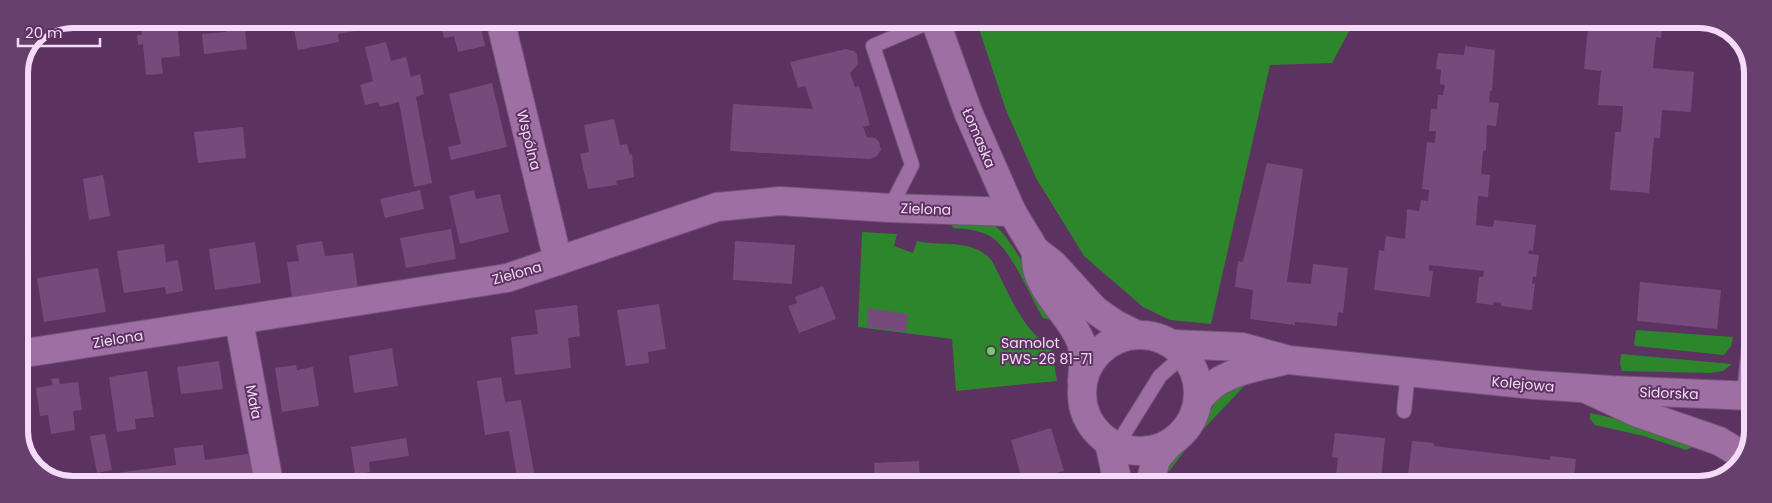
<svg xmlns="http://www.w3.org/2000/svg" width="1772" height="503" viewBox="0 0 1772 503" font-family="Poppins,sans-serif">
<rect width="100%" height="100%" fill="#5c3261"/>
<g fill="#2d862b">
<path d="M976 20H1355L1332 63 1270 65 1211 324 1170 320 1143 307 1084 256 1036 178 1006 110Z"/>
<path d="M950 220C962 221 980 219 992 224 1011 233 1043 301 1054 321L1043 318 1040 313C1029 293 1009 245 988 235 977 230 966 229 953 228Z"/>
<path d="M862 232 897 234 894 246 913 253 917 241C942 247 974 238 992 261 1005 285 1025 337 1051 346L1057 381 956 391 952 339 858 327Z"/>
<path d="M1636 330 1733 337 1731 346 1724 355 1636 346 1634 345Z"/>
<path d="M1621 354 1732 364 1723 371 1710 373 1622 371 1620 364Z"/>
<path d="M1252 378 1193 440 1160 483 1163 471 1176 453 1195 435 1217 400Z"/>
<path d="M1590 413 1641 424 1695 443 1693 447 1686 450 1644 436 1595 425 1590 419Z"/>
</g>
<g fill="#764b7c">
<path d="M141 19H158V24L177 22 180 56 161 58 163 74 146 75 143 44 138 45 137 35H142Z"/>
<path d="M225 19H244L247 49 204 54 202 34 226 32Z"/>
<path d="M292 19H364L366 29 338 34 339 42 298 50Z"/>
<path d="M440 19H479L485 46 458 52 454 36 444 38Z"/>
<path d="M692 19 778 20 777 24 692 29Z"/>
<path d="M1606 20H1663L1661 38 1656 37 1653 68 1694 72 1691 112 1662 110 1660 138H1654L1649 193 1610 190 1615 132H1621L1623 106 1598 105 1601 71 1584 69 1588 29 1605 31Z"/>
<path d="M386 42 391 61 406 57 411 77 420 74 424 94 416 97 432 183 414 187 399 102 380 107 378 102 365 105 360 85 373 81 365 47Z"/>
<path d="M1465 46 1495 50 1492 91H1490L1489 102 1499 103 1496 126 1487 125 1486 150 1483 151 1481 174 1490 175 1488 197 1478 196 1476 225 1493 227 1494 220 1536 225 1533 251 1529 250 1528 254 1539 255 1536 277H1533L1532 284 1535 283 1532 310 1501 306V303L1494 302 1493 305 1476 303 1479 277H1483L1484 271 1429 265V271H1433L1430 297 1374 290 1379 250 1384 251 1386 236 1405 239 1407 209 1419 211 1421 200 1428 201 1429 190 1422 189 1427 142 1435 143 1436 131H1429L1431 109H1437L1438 95H1443L1445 85 1440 84 1441 70 1436 69 1438 53 1464 55Z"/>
<path d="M846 49 854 51 857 54 858 64 850 73 855 87 859 86 870 125 863 127 867 137 875 138 879 142 881 150 877 156 870 159 730 151 733 104 813 109 805 86 798 88 790 62Z"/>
<path d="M492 83 507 147 451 160 448 147 461 144 449 94Z"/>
<path d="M614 119 620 145 627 144 630 155 632 154 634 177 616 181 617 185 588 189 580 154 589 152 584 125Z"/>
<path d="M243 127 246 158 198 163 194 132Z"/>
<path d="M1267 163 1303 169 1287 282 1311 284 1313 264 1348 268 1343 313 1338 312 1337 326 1295 322V325L1250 319 1253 290 1235 287 1238 261 1243 262Z"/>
<path d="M103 175 110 216 89 220 83 179Z"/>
<path d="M420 190 424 209 385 218 380 199Z"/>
<path d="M474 190 476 199 500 194 509 232 460 244 449 196Z"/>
<path d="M451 229 456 259 406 268 400 238Z"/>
<path d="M322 241 325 256 353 253 358 288 292 298 287 262 299 261 296 245Z"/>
<path d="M735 241 795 245 792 284 733 280Z"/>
<path d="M255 242 261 283 215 290 209 249Z"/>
<path d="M164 244 166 262 178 260 183 291 166 294 165 287 124 293 117 251Z"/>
<path d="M98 268 106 312 44 322 37 278Z"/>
<path d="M1640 282 1721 290 1717 329 1637 321Z"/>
<path d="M823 286 836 319 799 333 788 306 797 303 795 297Z"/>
<path d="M659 304 666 349 648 352 649 363 626 366 617 310Z"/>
<path d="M577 305 580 336 568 338 571 368 515 375 511 337 538 334 535 310Z"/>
<path d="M868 308 908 314 906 332 867 327Z"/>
<path d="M392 348 398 386 354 393 349 356Z"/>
<path d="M219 361 223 389 181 394 177 367Z"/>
<path d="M296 365 297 370 313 367 319 406 282 412 275 368Z"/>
<path d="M147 371 154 417 135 419 136 429 117 432 109 377Z"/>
<path d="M501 377 505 402 521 400 536 483H518L509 431 485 435 477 381Z"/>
<path d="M59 378 60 384 78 382 82 410 73 411 75 430 51 434 48 415 40 416 36 388 53 385 51 379Z"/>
<path d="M1051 428 1064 471 1023 483 1011 440Z"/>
<path d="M1335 433 1385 438 1381 481 1336 476 1338 458 1332 457Z"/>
<path d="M105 434 112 470 97 473 90 436Z"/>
<path d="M406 438 409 456 369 462 370 472 355 475 351 447Z"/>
<path d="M1412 441 1434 443V446L1550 460V456L1576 459 1574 478 1613 484H1407Z"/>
<path d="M203 445 205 460 248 454 255 483H218L217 477 176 483V480L160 483H118L117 473 176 465 174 448Z"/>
<path d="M919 461 920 483H875L874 463Z"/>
</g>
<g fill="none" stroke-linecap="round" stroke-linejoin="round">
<defs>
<g id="service">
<path d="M890 208 912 165 873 46 934 20"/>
<path d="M1744 395 1752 316"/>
<path d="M1404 411 1408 372"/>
<path d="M1117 445 1160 376 1185 354"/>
</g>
<g id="minor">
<path d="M500 19 558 261"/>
<path d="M239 321 269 483"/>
<path d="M19 354 507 278 717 207 780 201 890 208 1012 212"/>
<path d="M1586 389 1638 413 1719 441 1744 456"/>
</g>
<g id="tertiary">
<path d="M935 20 968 112 1012 212 1035 250 1053 264 1095 310 1115 324 1133 333"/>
<path d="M1035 250C1036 256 1036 263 1037 269 1045 297 1071 316 1081 342 1085 355 1083 368 1082 381"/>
<circle cx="1140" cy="393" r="58"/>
<path d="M1173 344 1242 347 1289 360 1535 385 1611 390 1752 396"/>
<path d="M1199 399C1220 371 1255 368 1287 360"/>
<path d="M1109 442 1118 484"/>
<path d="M1150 484 1156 459 1169 444"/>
</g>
</defs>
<use href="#service" stroke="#76527a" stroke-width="16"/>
<use href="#minor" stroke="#76527a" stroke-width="30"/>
<use href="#tertiary" stroke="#76527a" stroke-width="30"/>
<use href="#service" stroke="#9d6fa2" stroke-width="14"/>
<use href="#minor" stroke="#9d6fa2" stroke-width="28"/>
<use href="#tertiary" stroke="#9d6fa2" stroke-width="28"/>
</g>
<circle fill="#69d464" stroke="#5c3261" stroke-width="2" cx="991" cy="351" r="5"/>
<g text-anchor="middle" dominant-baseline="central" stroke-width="4" stroke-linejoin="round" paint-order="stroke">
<g font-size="14" fill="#f4dbf7" stroke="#5c3261">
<text transform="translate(979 138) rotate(67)">Łomaska</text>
<text transform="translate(529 140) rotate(76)">Wspólna</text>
<text transform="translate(926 209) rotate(2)">Zielona</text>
<text transform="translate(517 273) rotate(-16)">Zielona</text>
<text transform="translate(118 339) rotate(-9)">Zielona</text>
<text transform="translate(1523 384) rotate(5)">Kolejowa</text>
<text transform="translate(1669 393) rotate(2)">Sidorska</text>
<text transform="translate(254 402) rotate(79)">Mała</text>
</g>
<g font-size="14" fill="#f4dbf7" stroke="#5c3261" text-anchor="start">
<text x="1001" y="343">Samolot<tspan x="1001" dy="16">PWS-26 81-71</tspan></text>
</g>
</g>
<path d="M0 0H1772V503H0ZM73 28H1699A45 45 0 0 1 1744 73V431A45 45 0 0 1 1699 476H73A45 45 0 0 1 28 431V73A45 45 0 0 1 73 28Z" fill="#68406d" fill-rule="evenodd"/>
<path fill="none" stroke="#f4dbf7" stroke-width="6" d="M73 28H1699A45 45 0 0 1 1744 73V431A45 45 0 0 1 1699 476H73A45 45 0 0 1 28 431V73A45 45 0 0 1 73 28Z"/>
<path d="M18 38v8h82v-8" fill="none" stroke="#f4dbf7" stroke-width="2.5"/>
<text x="25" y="38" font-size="15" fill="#f4dbf7" stroke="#5c3261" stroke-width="4" paint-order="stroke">20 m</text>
</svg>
